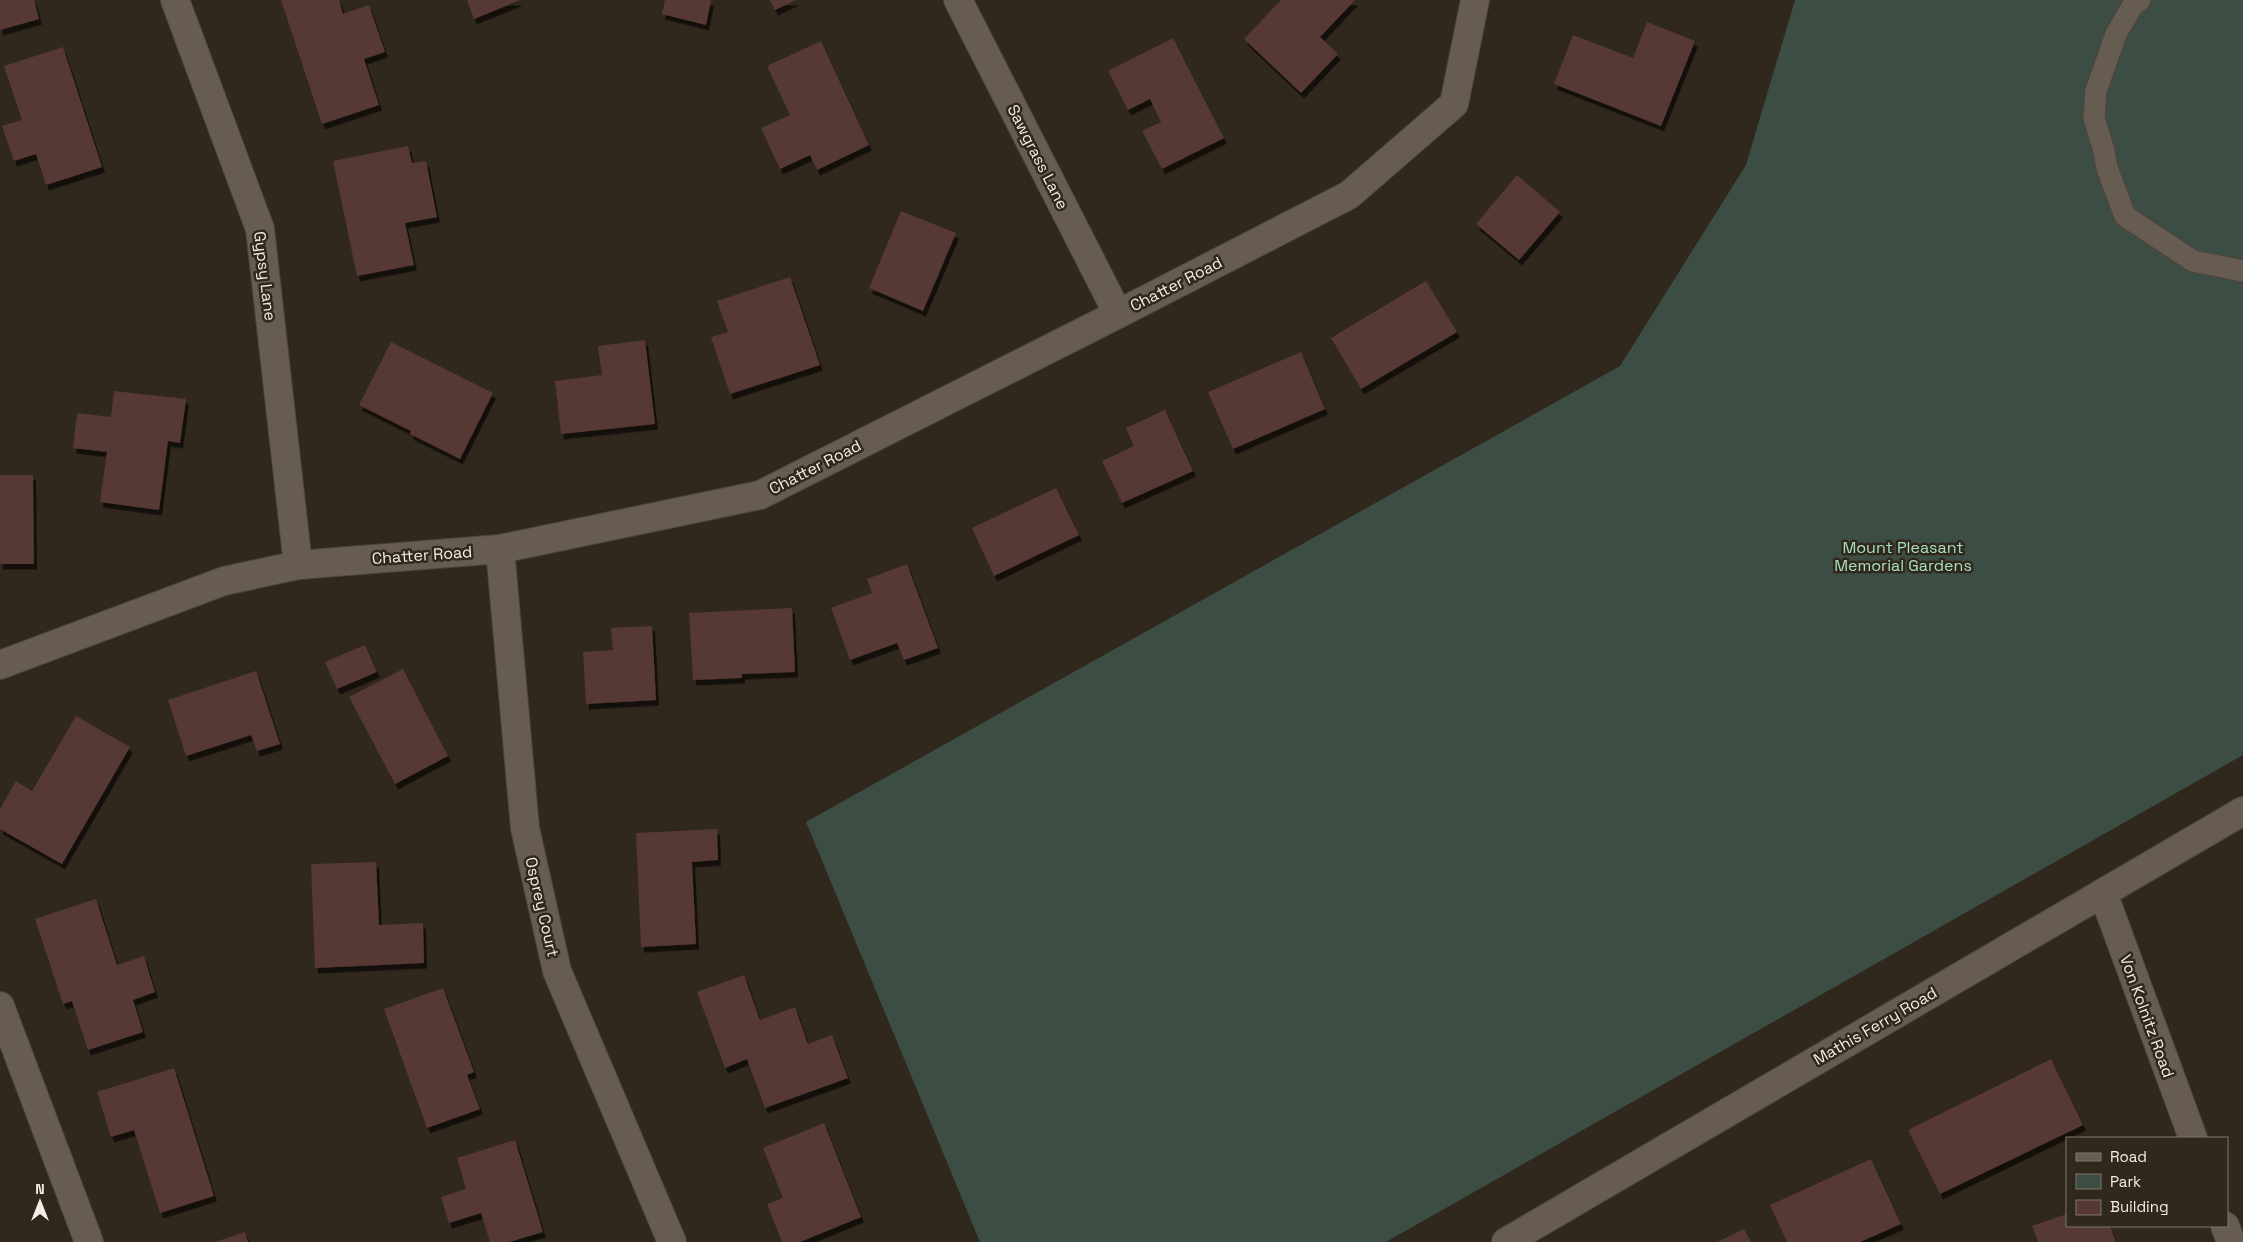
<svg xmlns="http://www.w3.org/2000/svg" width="2243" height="1242" viewBox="0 0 2243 1242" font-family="'Space Grotesk',sans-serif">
<defs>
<filter id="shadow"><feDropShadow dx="3" dy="5.5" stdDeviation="0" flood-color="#0009"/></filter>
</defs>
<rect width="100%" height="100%" fill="#30271d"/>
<path fill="#3c4e44" d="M1795 0H2243V755L1386 1242H980L806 822 1620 366 1746 165Z"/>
<g fill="#563836" filter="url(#shadow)">
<path d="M0 0H34L39 19 0 30Z"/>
<path d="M281 0H339L343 14 369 5 385 52 364 59 379 105 322 124Z"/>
<path d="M467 0H520L474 19Z"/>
<path d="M665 0H711L706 25 662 14Z"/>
<path d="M770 0H796L775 10Z"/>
<path d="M1281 0H1355L1320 37 1338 54 1301 93 1244 39Z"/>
<path d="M1647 22 1695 41 1661 126 1554 84 1573 35 1633 58Z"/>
<path d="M1173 38 1224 138 1162 169 1142 131 1161 122 1150 99 1128 110 1108 71Z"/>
<path d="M821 41 869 145 817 170 810 155 780 169 761 128 790 115 767 66Z"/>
<path d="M63 47 102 167 46 185 36 154 14 161 2 126 22 120 4 66Z"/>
<path d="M408 146 412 163 426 161 437 217 405 223 414 265 357 276 333 161Z"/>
<path d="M1517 175 1560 212 1519 260 1476 224Z"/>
<path d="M901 211 956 233 923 311 869 288Z"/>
<path d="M790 277 820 365 730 394 711 337 728 332 717 301Z"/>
<path d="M1426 281 1457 332 1361 389 1331 338Z"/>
<path d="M645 340 655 424 561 434 555 381 602 375 598 346Z"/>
<path d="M391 342 493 393 460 459 410 434 411 431 359 405Z"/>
<path d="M1301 352 1325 409 1233 449 1208 392Z"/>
<path d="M114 391 186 399 180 443 168 441 159 510 100 502 107 452 73 448 77 413 111 417Z"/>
<path d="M1165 410 1193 471 1122 503 1102 461 1134 446 1126 428Z"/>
<path d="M0 475H33L34 564H0Z"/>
<path d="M1056 488 1079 535 994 576 972 528Z"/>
<path d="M907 564 938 648 904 660 897 643 850 660 831 608 872 593 867 579Z"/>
<path d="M792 608 795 672 742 674V678L693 680 689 613Z"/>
<path d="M652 626 656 700 586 704 583 652 613 650 611 628Z"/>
<path d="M365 645 377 672 337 689 325 662Z"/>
<path d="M403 669 448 756 395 784 349 697Z"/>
<path d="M256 671 280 744 257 751 251 735 186 756 168 700Z"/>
<path d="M76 716 130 747 62 864 0 829V809L16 781 32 791Z"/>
<path d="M717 829 718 860 692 862 696 944 641 947 636 833Z"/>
<path d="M376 862 379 925 423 923 424 963 315 968 311 864Z"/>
<path d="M96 899 117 965 144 956 155 992 133 1000 143 1032 88 1050 72 1001 63 1004 35 919Z"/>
<path d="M744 975 760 1020 795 1007 808 1044 832 1035 848 1078 765 1108 747 1059 725 1068 697 992Z"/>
<path d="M443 988 474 1072 467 1075 480 1109 427 1128 384 1009Z"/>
<path d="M2051 1059 2083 1125 1940 1194 1908 1130Z"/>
<path d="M174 1068 214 1196 160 1213 134 1130 111 1137 97 1092Z"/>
<path d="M824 1123 861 1217 800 1242H782L767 1204 783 1198 763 1148Z"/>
<path d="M515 1140 543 1232 509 1242H490L481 1213 449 1223 441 1197 466 1189 457 1158Z"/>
<path d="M1871 1159 1901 1224 1860 1242H1787L1770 1205Z"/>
<path d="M2067 1214V1226H2110L2116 1242H2038L2032 1226Z"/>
<path d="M1744 1229 1751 1242H1717Z"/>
<path d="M245 1232 248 1242H215Z"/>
</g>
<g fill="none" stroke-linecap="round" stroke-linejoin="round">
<defs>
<path id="lane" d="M2140 0 2133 5 2116 34 2096 91 2094 118 2104 151 2107 168 2125 216 2193 261 2243 271"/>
<g id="street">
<path d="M175 0 260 229 298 565"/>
<path d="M958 0 1118 314"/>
<path d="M500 549 525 828 557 971 672 1242"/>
<path d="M0 665 224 581 298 565 500 549 760 495 1118 314 1349 195 1454 104 1475 0"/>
<path d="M0 1006 89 1242"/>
</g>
<g id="secondary">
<path d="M2103 893 2193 1138"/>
<path d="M2225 1226 2231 1242"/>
<path d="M1506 1242 2243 811"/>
</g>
</defs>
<use href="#lane" stroke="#4d453d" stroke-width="24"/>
<use href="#street" stroke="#4d453d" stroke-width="30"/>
<use href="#secondary" stroke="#4d453d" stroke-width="30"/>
<use href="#lane" stroke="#675c51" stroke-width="21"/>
<use href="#street" stroke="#675c51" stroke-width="28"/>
<use href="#secondary" stroke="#675c51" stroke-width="28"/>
</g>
<g text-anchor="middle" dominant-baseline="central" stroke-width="5" stroke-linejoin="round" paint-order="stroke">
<g font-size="16" fill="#f3ede6" stroke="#30271d">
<text transform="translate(1038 157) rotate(63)">Sawgrass Lane</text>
<text transform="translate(265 276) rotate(83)">Gypsy Lane</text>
<text transform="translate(1176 284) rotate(-27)">Chatter Road</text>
<text transform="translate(815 467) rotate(-27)">Chatter Road</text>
<text transform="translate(422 555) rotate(-4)">Chatter Road</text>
<text transform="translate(542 907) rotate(77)">Osprey Court</text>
<text transform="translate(2147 1016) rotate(70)">Von Kolnitz Road</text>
<text transform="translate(1875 1026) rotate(-30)">Mathis Ferry Road</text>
</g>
<g font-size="16" fill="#a6e0c0" stroke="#30271d">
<text x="1903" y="547">Mount Pleasant<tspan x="1903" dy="18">Memorial Gardens</tspan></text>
</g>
</g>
<rect x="2066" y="1137" width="162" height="90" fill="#30271d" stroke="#7e766d"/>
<rect x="2076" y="1153" width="25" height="8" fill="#675c51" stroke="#7e766d"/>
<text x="2110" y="1162" font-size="15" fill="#f3ede6">Road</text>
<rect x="2076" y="1174" width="25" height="15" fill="#3c4e44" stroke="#7e766d"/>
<text x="2110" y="1187" font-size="15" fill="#f3ede6">Park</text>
<rect x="2076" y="1200" width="25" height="15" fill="#563836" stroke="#7e766d"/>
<text x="2110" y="1212" font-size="15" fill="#f3ede6">Building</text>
<g transform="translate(40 1202)" stroke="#30271d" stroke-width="4" paint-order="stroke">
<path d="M0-4L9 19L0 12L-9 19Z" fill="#f3ede6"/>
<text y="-8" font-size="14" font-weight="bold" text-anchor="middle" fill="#f3ede6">N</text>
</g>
</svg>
